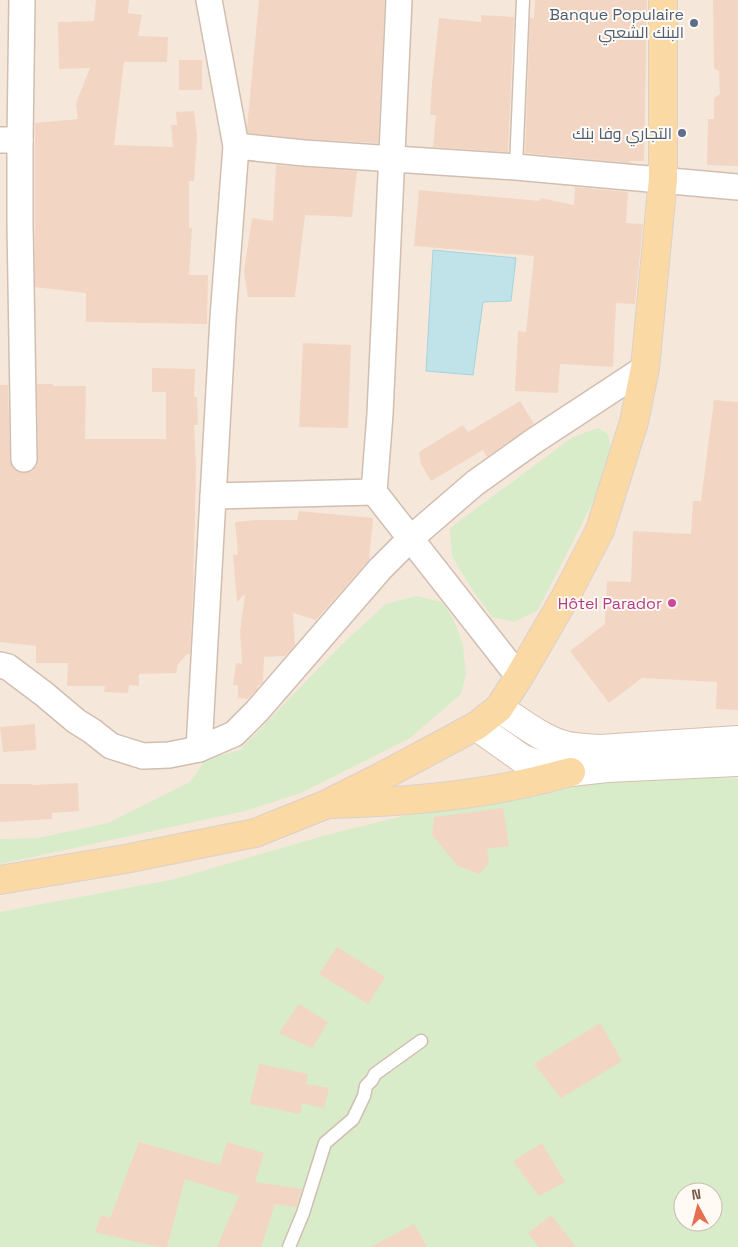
<svg xmlns="http://www.w3.org/2000/svg" width="738" height="1247" viewBox="0 0 738 1247" font-family="'Space Grotesk',Cairo,sans-serif">
<rect width="100%" height="100%" fill="#fdf6ec"/>
<path fill="#f5e8da" fill-rule="evenodd" d="M0 0H738V1247H0ZM683 1192H713V1222H683Z"/>
<g fill="#d8ecc9" fill-rule="evenodd">
<path d="M598 428 608 434 612 454 593 502 538 610 514 622 492 617 473 591 452 556 450 528 573 437Z"/>
<path d="M416 596 442 602 453 618 463 645 466 674 461 694 410 738 301 793 245 811 0 864V839L38 838 108 823 190 782 206 759 240 750 341 645 386 604Z"/>
<path d="M648 773 738 779V1247H0V912L175 879 326 835 464 801ZM683 1192H713V1222H683Z"/>
</g>
<path fill="#bfe3e8" stroke="#a5d3da" d="M433 250 516 258 511 301 483 302 473 375 426 371Z"/>
<g fill="#f3d5c3">
<path d="M96 0H129L128 13 142 15 138 36 168 37 167 62H124L114 145 173 147 171 125H177L176 112 194 111 197 137 194 181H189V228H192L189 275H208L207 324 86 322V293L35 287V123L78 119 76 103 90 68 59 69 58 22 94 21Z"/>
<path d="M259 0H385L378 143 305 139 248 133 247 128Z"/>
<path d="M535 0H647L644 161H630V163L525 153 530 18H534Z"/>
<path d="M713 0H738V166L707 165 708 119H714V98L720 94 719 71 714 69Z"/>
<path d="M481 15 514 17 508 152 433 147 436 115H430L432 83 439 18 481 22Z"/>
<rect x="179" y="60" width="23" height="30"/>
<path d="M276 165 357 171 352 217 305 215 295 297H248L244 271 252 218 273 221Z"/>
<path d="M575 187 628 192 626 223 643 224 635 304 616 303 613 367 560 364 558 393 515 391 518 331 526 332 534 256 414 246 419 190 540 201 541 198 574 205Z"/>
<path d="M303 343 351 345 348 428 299 427Z"/>
<path d="M152 368 195 369 194 397H197L198 425H194L196 468 193 595 190 654H187L178 664 176 673 139 674V686L129 685 128 693 104 692 105 686H67L68 663H36V646L0 642V385H8L10 460 12 467 17 471 25 473 32 471 37 466 38 459 37 384H53V386H86L85 439H166V392H152Z"/>
<path d="M714 400 738 402V710L716 709 717 682 642 678 609 703 570 651 605 624 607 581 631 582 633 531 691 534 693 501H701Z"/>
<path d="M520 401 534 424 487 457 483 450 431 481 421 464 419 452 463 425 468 432Z"/>
<path d="M299 511 373 518 369 560 316 620 293 613 295 646 285 656 264 657 263 682 260 685H258L257 689 248 699 238 698V686L233 685 236 663 242 664 240 631 245 594 237 602 233 555 238 554 235 522 257 520H297Z"/>
<path d="M35 724 36 750 3 752 0 727Z"/>
<path d="M78 783 79 811 52 813V819L0 822V784H32V785Z"/>
<path d="M503 808 509 846 487 849 489 864 479 874 458 866 432 835 434 817Z"/>
<path d="M337 947 385 977 368 1004 319 974Z"/>
<path d="M299 1004 328 1022 312 1048 279 1033Z"/>
<path d="M600 1023 622 1061 561 1098 534 1064Z"/>
<path d="M259 1064 308 1074 306 1084 329 1088 324 1108 302 1103 300 1114 250 1104Z"/>
<path d="M139 1142 220 1165 227 1142 264 1153 255 1182 302 1189 296 1207 275 1204 261 1247H217L239 1196 185 1179 167 1247H159L95 1232 101 1215 110 1218Z"/>
<path d="M542 1143 565 1182 539 1196 513 1161Z"/>
<path d="M551 1215 576 1247H539L528 1233Z"/>
<path d="M414 1224 427 1247H371Z"/>
</g>
<g fill="none" stroke-linecap="round" stroke-linejoin="round">
<defs>
<g id="service">
<path d="M516 167 523 0"/>
<path d="M289 1247 303 1213 325 1143 353 1119 364 1096 366 1086 372 1080 375 1074 421 1041"/>
</g>
<g id="minor">
<path d="M399 0 380 414 374 492 519 677"/>
<path d="M0 140H20L22 0"/>
<path d="M20 140V224L24 459"/>
<path d="M236 146 304 153 516 167 738 187"/>
<path d="M213 496 374 492"/>
<path d="M0 665 8 667 44 694 76 721 92 731 111 746 143 756 169 755 199 749 234 734 257 711 380 569 410 539 475 483 534 441 645 368"/>
<path d="M199 749 223 318 236 146 209 0"/>
</g>
<g id="secondary">
<path d="M499 708C518 720 542 739 564 745 576 748 588 748 600 749L738 740"/>
<path d="M476 726 521 758 545 767 571 772 607 768 738 762"/>
</g>
<g id="primary">
<path d="M334 804C400 802 466 797 531 782 544 779 558 775 571 772"/>
<path d="M0 880 125 859 255 833 325 805 381 777 476 726 499 708 519 677 566 596 600 530 634 422 645 368 663 179V0"/>
</g>
</defs>
<use href="#service" stroke="#d1beb0" stroke-width="15"/>
<use href="#minor" stroke="#d1beb0" stroke-width="28"/>
<use href="#secondary" stroke="#d6c0b0" stroke-width="30"/>
<use href="#primary" stroke="#dad1cd" stroke-width="30"/>
<use href="#service" stroke="#fff" stroke-width="12"/>
<use href="#minor" stroke="#fff" stroke-width="25"/>
<use href="#secondary" stroke="#fff" stroke-width="28"/>
<use href="#primary" stroke="#fbd9a5" stroke-width="28"/>
</g>
<g fill="#5c6f8a" stroke="#fffaf3" stroke-width="2">
<circle cx="694" cy="23" r="5"/>
<circle cx="682" cy="133" r="5"/>
</g>
<circle fill="#d1479c" stroke="#fffaf3" stroke-width="2" cx="672" cy="603" r="5"/>
<g text-anchor="middle" dominant-baseline="central" stroke-width="4" stroke-linejoin="round" paint-order="stroke">
<g font-size="16" fill="#4e5e75" stroke="#fffaf3" text-anchor="end">
<text x="684" y="14">Banque Populaire<tspan x="684" dy="18">البنك الشعبي</tspan></text>
<text x="672" y="133">التجاري وفا بنك</text>
</g>
<g font-size="16" fill="#b23c85" stroke="#fffaf3" text-anchor="end">
<text x="662" y="603">Hôtel Parador</text>
</g>
</g>
<g transform="translate(698 1207) rotate(353)"><circle r="24" fill="#fffaf3" stroke="#cabbb1"/>
<path d="M0-4L9 19L0 12L-9 19Z" fill="#e76f51"/>
<text y="-8" font-size="14" font-weight="bold" text-anchor="middle" fill="#7a5c4d">N</text>
</g>
</svg>
